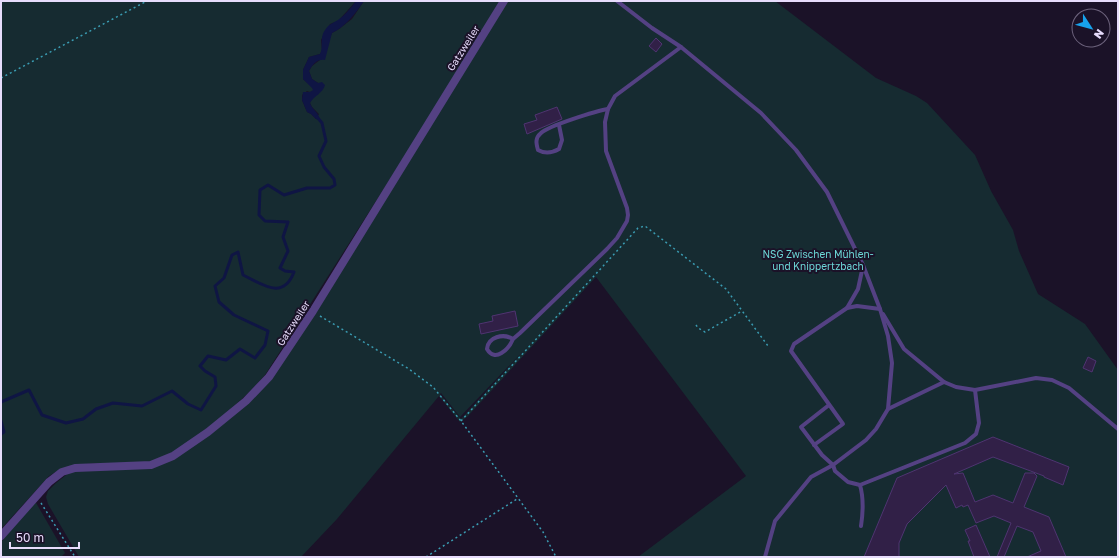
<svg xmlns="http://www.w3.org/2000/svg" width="1119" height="558" viewBox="0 0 1119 558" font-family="'Golos Text',sans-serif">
<rect width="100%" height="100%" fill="#1b1228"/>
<g fill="#162b31" fill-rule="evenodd">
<path d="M1 1H356L338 21 330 24 321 40 322 51 320 54 309 57 303 70V79L313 88V91L310 92 307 91 302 95V100L307 112 311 114 316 119 319 114 312 107 310 103 318 83 312 79 309 71 312 66 320 60 332 33 339 29 352 19 364 1H500L413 143 265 375C245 398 222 417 197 436 182 447 169 458 150 463 145 464 140 463 135 464 105 465 75 458 49 476L1 529Z"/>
<path d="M504 1H775L876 78 916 96 927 103 975 155 991 191 1013 230 1019 251 1038 294 1085 324 1118 370V557H638L746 476 596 277 468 416 460 422 439 396 337 519 301 557H79L48 504 46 497 48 491 56 483 75 468 151 465 173 456 269 377ZM529 345 461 419 440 394 441 393 460 417Z"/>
<path d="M35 501 65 553 61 557H1V542Z"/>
</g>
<path fill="#0f1544" d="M356 1H364C355 14 346 26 332 33L325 60C317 59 313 64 309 71L312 79 318 83 322 82 325 85C323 93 314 96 310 103 313 111 318 111 320 120L316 119 311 114 307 112 302 100 303 92H310L313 90 312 88 303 79V70L309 57 320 54C324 47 319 38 325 30 329 24 333 23 338 20 345 15 351 8 356 1Z"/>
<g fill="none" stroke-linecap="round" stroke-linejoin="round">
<g stroke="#0f1544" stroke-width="3">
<path d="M1 402 29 390 42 415 66 423 83 419 96 409 113 403 142 406 172 391 188 404 201 410 216 386 215 377 205 371 200 366 208 356 226 360 240 349 255 358 265 345 268 331 234 315 219 302 215 286 224 278 232 255 238 252 243 275C262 284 283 301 294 272L285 271 280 268 288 251 283 237 288 222 265 221 259 215 260 190 268 185 284 195 307 188H330L335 185 334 179 324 167 319 156 326 141 322 123 317 117"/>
<path d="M1 421 4 432 1 434"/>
</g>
</g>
<g fill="#312047" stroke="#4f3471">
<path d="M656 38 662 44 656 52 649 46Z"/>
<path d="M557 107 562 119 527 134 524 124 537 120 535 115Z"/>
<path d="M515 311 518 326 481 334 479 324 493 321 492 316Z"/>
<path d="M1088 357 1096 361 1092 372 1083 368Z"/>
<path d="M993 437 1069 467 1063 485 1044 477V476L993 457 954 474 963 473 975 502 993 495 1013 503 1025 473H1034L1037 476 1024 507 1049 517 1066 557H1027L1041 551 1033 532 1017 526 1004 557H997L1011 523 994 516 976 523 968 505 963 507 962 505 956 508 946 485 907 524 899 543V557H864L897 478Z"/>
<path d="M976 525 990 557H974L968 541H970L965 530Z"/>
</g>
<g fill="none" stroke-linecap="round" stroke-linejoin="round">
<g stroke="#3a9bb1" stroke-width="1.5" stroke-dasharray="2 3" stroke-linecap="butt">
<path d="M1 78 147 1"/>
<path d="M320 316 409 369 433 387 461 421 543 532 556 557"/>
<path d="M696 325 698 328 705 332 742 311"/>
<path d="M461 421 638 228 645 226 726 289 768 346"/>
<path d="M41 503 75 557"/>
<path d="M426 557 517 499"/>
</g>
<g stroke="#544183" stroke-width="4">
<path d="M617 1 652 28 681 47 761 113 796 150 827 192 863 265 880 309 888 336 892 363 888 409 876 429 866 440 833 465 811 477 775 521 765 557"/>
<path d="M559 125 562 140 559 149C552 153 545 154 538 150 536 143 535 138 541 133 548 126 596 111 608 109"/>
<path d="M847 308 858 289 863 266"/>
<path d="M883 314 904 349 944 382 956 387 975 390 1036 378 1052 380 1069 388 1118 429"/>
<path d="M513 339C509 349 495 363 487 349 488 337 503 333 513 339L520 333 607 249 617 238 627 221 628 215 627 208 606 151 605 122 608 109 615 96 681 47"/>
<path d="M829 405 801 427 822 455 833 465 835 471 848 482 860 485 965 443 976 434 979 423 975 390"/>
<path d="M888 409 944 382"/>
<path d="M814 445 843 424 791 351 794 344 847 308 857 306 880 309"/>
<path d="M860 485C864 499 863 513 861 526"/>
</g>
<path stroke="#544183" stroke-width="8" d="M1 536 49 482 62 472 75 468 151 465 173 456 208 432 246 401 269 377 313 311 504 1"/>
</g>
<g text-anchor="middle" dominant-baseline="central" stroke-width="4" stroke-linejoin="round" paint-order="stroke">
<g font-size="10" fill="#e7dcfc" stroke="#1b1228">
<text transform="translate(463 48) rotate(-58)">Gatzweiler</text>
<text transform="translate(293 323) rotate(-57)">Gatzweiler</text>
</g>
<g font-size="10" fill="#6cd7d7" stroke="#1b1228">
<text x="818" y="254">NSG Zwischen Mühlen-<tspan x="818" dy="12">und Knippertzbach</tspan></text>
</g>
</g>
<rect width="1119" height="558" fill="none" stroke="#e7dcfc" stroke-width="4"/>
<g transform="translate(1091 28) rotate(126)"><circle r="19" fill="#1b1228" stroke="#6d637d"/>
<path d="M0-3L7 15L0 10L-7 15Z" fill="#17a2ec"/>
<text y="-6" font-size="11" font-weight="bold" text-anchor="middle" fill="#e7dcfc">N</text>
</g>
<path d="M10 542v6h69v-6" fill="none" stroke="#e7dcfc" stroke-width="2"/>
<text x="16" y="542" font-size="12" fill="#e7dcfc" stroke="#1b1228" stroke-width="3" paint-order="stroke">50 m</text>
</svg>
